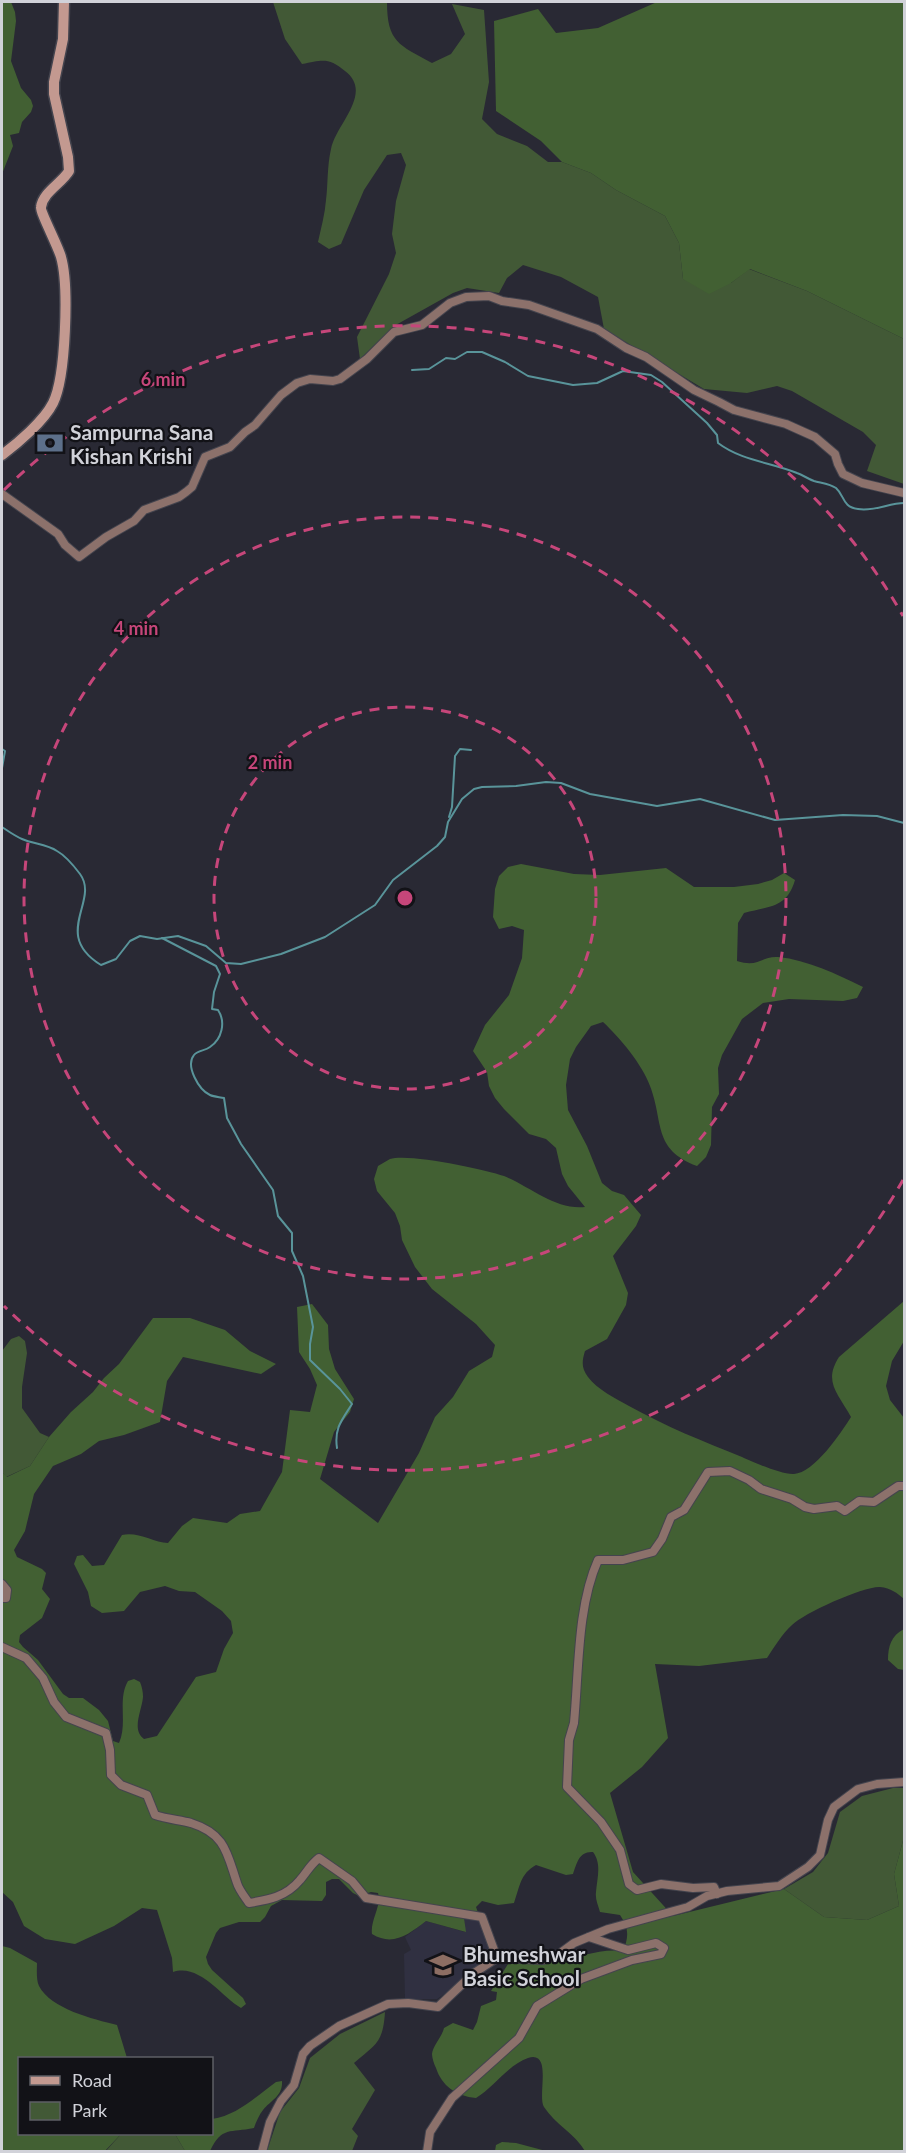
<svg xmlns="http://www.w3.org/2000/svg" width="906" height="2153" viewBox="0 0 906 2153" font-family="Lato,sans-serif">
<rect width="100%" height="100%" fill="#292934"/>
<path fill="#303041" d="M464 1918H480L494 1955 459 1984 437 1999H405L404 1954 411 1950 405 1937 426 1921 465 1932Z"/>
<g fill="#425936">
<path d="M273 2H387C387 42 399 45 432 63L451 54 465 34 452 4 484 10 489 82 482 119 497 134 527 146 548 162H562L591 173 616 190 665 216 679 243 683 279 731 283 749 269 807 291 904 339V484L867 471 876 445 863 432 792 391 777 386 747 393 704 389 604 329 598 297 561 277 523 265 507 278 499 293 467 288 453 293 394 326 360 359 357 337 389 274 396 253 392 234 396 201 406 165 401 153 387 155 364 190 341 244 329 249 318 242C321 228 325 214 326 200 328 184 327 166 331 149 336 124 374 93 345 71 329 57 322 60 302 64L285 39Z"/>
<path d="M19 1336 25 1341 27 1353 22 1387V1408L40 1433 49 1437 30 1466 6 1477 2 1472V1351L11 1339Z"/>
<path d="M893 1788H904V1837L894 1874 899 1906 867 1920 824 1917 784 1889 813 1872 828 1853 840 1812 862 1796Z"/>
<path d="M385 2012C383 2043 376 2044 354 2063L375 2090 352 2129 358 2136 352 2151H267L280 2112 299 2088 310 2058 340 2034Z"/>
<path d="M121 2134H175L185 2151 105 2152Z"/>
</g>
<g fill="#426033">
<path d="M2 2H11L15 12 16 21 11 61 21 88 31 100 33 106 31 112 22 122 19 133 10 135 13 146 2 174Z"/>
<path d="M657 2H904V339L807 291 750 269 731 283 709 294 683 279 679 243 665 216 616 190 591 173 562 162 541 141 496 111 494 21 538 9 556 33 598 28Z"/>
<path d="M521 864 574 874 600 875 666 868 694 887H734L758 884 772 880 784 873 795 880C787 908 770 906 744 913L738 923 737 961C759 968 761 956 778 957 808 960 836 974 863 987L857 998 843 1001 789 999 763 1003 742 1019 722 1055 718 1068 719 1094 712 1107 711 1145 706 1157 697 1166C652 1149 664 1122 650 1086 642 1064 620 1038 603 1022L591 1026 576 1047 570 1059 566 1085 568 1110 587 1146 602 1183 612 1191 624 1195 641 1215 636 1226 613 1256 628 1293 626 1305 607 1339 585 1351C582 1361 581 1368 588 1377 598 1390 615 1398 629 1406 667 1427 702 1441 742 1457 753 1462 782 1475 794 1474 814 1473 841 1433 851 1417 838 1393 823 1382 839 1357L904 1301V1341L892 1361 886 1386 890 1400 904 1418V1599C897 1593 891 1588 880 1587 864 1586 804 1613 792 1625 782 1634 775 1646 767 1658L699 1666 655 1664 668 1738 642 1767 610 1793 633 1872 673 1916 784 1889 824 1917 867 1920 899 1906 894 1874 904 1837V2151H585C575 2134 555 2124 544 2107 537 2096 553 2050 528 2058 508 2065 494 2087 476 2098 456 2096 442 2086 436 2068 434 2064 432 2058 432 2054 433 2045 442 2037 444 2028L453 2023 473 2030 477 2022 481 2006 496 2000 497 1992 491 1991 508 1964C524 1964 540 1964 556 1961 578 1958 600 1948 623 1951 629 1937 629 1928 620 1915L600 1912C598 1905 595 1899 596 1892 597 1878 602 1864 593 1852 579 1851 577 1863 573 1874L566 1875 536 1865C520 1874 520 1886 514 1903L498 1905 482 1901 476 1907 480 1918H464L466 1932 426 1921C409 1934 393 1947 372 1934 370 1920 382 1906 378 1893L371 1892 359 1896 353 1893 339 1879H332L326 1882V1895L322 1901 282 1900 271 1906 265 1917 260 1922H239L220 1928 216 1933 206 1957 208 1964 212 1970 243 1998 246 2004 241 2008C221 1996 199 1963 173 1972L172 1958 157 1910 142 1908 114 1926 75 1944 45 1939 24 1926 13 1902 2 1892V1472L7 1477 30 1466 49 1437 71 1412 93 1392 104 1378 119 1364 153 1318H190L225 1330 250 1351 276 1364 261 1374 183 1357 167 1381 160 1422 124 1435 99 1441 81 1454 53 1466 34 1494 25 1531 14 1550 17 1557 42 1569 46 1573 42 1589 50 1599 42 1618 20 1635 19 1642 23 1647 38 1660 63 1694 69 1698H83L99 1710 108 1721 113 1741 119 1743C128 1723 117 1700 128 1681L134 1679 140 1682C142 1687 143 1692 143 1697 142 1710 131 1730 144 1739L157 1736 196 1677 216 1672 224 1649 233 1633 231 1621 222 1611 195 1592 179 1591 165 1586 140 1592 124 1611 102 1613 91 1606 88 1592 74 1564 77 1556 83 1555 92 1566 104 1565 122 1535C137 1531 153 1542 168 1543L182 1526 193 1518 227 1523 240 1514 260 1511 282 1472 290 1410 310 1412 317 1385 310 1369 299 1352 297 1307 312 1304 328 1325 329 1349 335 1369 354 1399 350 1412 334 1432 320 1479 378 1523 419 1453 435 1417 453 1397 469 1371 492 1357 495 1345 476 1324 432 1289 415 1267 402 1240 400 1226 395 1213 377 1191 374 1179 378 1166C382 1164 386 1161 390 1159 408 1153 484 1169 504 1176 531 1187 555 1210 585 1207L568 1186 562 1174 556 1148 546 1139 529 1134 504 1109 495 1098 489 1086 487 1072 473 1051 485 1025 509 995 522 958 524 930 512 926 499 929 493 917 495 889 499 876 508 867Z"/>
<path d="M904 1629V1670L898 1669 888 1660C888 1646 891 1636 904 1629Z"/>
<path d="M2 1946 10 1948 37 1963C37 1969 36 1980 39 1986 51 2009 93 2019 117 2025L127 2058H20V2134H121L105 2151H2Z"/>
<path d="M282 2081C283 2096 271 2100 263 2110 259 2115 256 2122 254 2128 230 2133 222 2126 210 2151H185L175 2134H212V2119C238 2115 255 2097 276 2082Z"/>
<path d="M502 2142 516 2143 546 2151H495L496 2145Z"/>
</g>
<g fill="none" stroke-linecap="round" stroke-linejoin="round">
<g stroke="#59949a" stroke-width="2">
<path d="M412 370 429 369 446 358 455 359 467 352H482L505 362 528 376 573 385 597 383 623 371 651 375 662 382 707 423 717 435 718 443C742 461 770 462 797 473 803 475 808 479 814 481 821 483 830 484 836 488 845 496 842 507 858 509 874 512 889 503 904 503"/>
<path d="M2 749 5 751 2 768"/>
<path d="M449 817 452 807 455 756 460 749 471 750"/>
<path d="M2 827C8 831 15 836 22 839 33 844 47 844 57 851 66 856 74 866 80 874 100 901 51 934 101 965L116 959 130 941 140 936 157 939 178 936 206 946 226 963 241 964 281 954 325 937 375 905 393 880 437 846 445 837 448 822 462 799 474 789 482 787 516 786 546 782 561 783 590 794 657 806 700 799 775 820 843 815 877 816 904 823"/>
<path d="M162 938 216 966 220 974 214 992 212 1009 218 1010C226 1022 222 1039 210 1047 205 1051 198 1050 194 1055 185 1066 199 1090 210 1095 214 1097 220 1097 224 1098L227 1118 241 1144 273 1190 278 1216 292 1233V1251L303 1276 313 1327 310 1344V1360L340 1389 352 1404C342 1420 334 1428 337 1448"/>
</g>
<defs>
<g id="minor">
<path d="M2 494 58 534 65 545 79 557 106 537 134 521 144 510 179 497 186 492 192 487 205 457 230 447 245 432 255 425 281 395 297 383 310 379 333 381 340 379 367 359 394 332 422 325 450 303 466 297 489 296 502 301 529 305 597 329 626 348 646 357 694 390 719 402 734 410 786 424 815 437 835 454 838 464 843 474 862 483 904 493"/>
<path d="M2 1584 7 1590 6 1598H2"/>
<path d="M2 1647 26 1658 43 1678 54 1702 66 1717 106 1733 110 1750 111 1775 121 1785 147 1795 155 1815C167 1819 179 1820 191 1823 226 1834 227 1854 237 1883 239 1890 245 1897 249 1903 268 1900 286 1897 300 1880 307 1872 310 1865 319 1858L352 1881 366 1898 482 1917 497 1958"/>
<path d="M717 1894 714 1887 693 1888 661 1884 637 1890 629 1884 620 1850 601 1822 567 1787 569 1740 574 1723C579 1671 577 1607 598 1560H623L653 1552 662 1539 671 1517 684 1510 708 1472 730 1471 749 1480 761 1489 792 1499 805 1507 814 1509 837 1506 845 1511 859 1501 874 1502 898 1486H904"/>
<path d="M262 2152 270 2122 281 2101 294 2085 303 2054 310 2046 339 2026 388 2004 408 2003 438 2007 474 1973 497 1958 543 1960 559 1954 574 1943 608 1929 688 1907 707 1896 727 1891 779 1886 808 1867 820 1855 828 1820 834 1807 858 1789 877 1784 904 1782"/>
<path d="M427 2152 430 2132 452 2098 519 2038 537 2006 581 1979 632 1960 661 1954 664 1948 656 1943 628 1950 589 1937"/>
</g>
<path id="secondary" d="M2 455C18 443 44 421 53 403 66 377 69 285 61 257 58 246 40 212 41 207 43 192 62 183 69 171L68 157 54 94V82L63 39 64 2"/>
</defs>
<use href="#minor" stroke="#44444e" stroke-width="10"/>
<use href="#secondary" stroke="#44444e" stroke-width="13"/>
<use href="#minor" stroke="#8c716b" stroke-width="8"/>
<use href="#secondary" stroke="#c39990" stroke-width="10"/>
</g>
<g fill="none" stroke="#c6467a" stroke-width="3" stroke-dasharray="10 8">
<circle cx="405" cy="898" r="191"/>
<circle cx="405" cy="898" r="381"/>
<path d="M903 1180A572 572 0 0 1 4 1306M4 490A572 572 0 0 1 903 616"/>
</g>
<defs>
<symbol id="bank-bare" viewBox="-9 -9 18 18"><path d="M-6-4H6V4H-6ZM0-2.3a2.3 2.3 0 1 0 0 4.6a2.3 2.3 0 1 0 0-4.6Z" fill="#5c6f8a" stroke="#121217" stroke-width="2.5" paint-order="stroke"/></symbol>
<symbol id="school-bare" viewBox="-9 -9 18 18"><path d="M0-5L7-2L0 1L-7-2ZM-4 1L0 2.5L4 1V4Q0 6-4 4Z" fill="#8d6e63" stroke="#121217" stroke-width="2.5" paint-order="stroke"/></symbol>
</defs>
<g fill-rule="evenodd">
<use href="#bank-bare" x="31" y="424" width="38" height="38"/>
<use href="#school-bare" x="424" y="1946" width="38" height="38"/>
</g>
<g text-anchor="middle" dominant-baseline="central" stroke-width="4.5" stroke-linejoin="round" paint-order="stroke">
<g font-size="21" font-weight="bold" fill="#d1d2d9" stroke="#121217" text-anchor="start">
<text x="70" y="431">Sampurna Sana<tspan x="70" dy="24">Kishan Krishi</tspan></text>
<text x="463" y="1953">Bhumeshwar<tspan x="463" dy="24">Basic School</tspan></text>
</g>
</g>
<circle cx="405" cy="898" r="9" fill="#c6467a" stroke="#121217" stroke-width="3"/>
<g font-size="18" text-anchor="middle" font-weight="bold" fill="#c6467a" stroke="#121217" stroke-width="4.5" stroke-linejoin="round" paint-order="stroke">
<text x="163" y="386">6 min</text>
<text x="136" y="635">4 min</text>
<text x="270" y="769">2 min</text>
</g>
<rect width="906" height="2153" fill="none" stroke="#d1d2d9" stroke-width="6"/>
<rect x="18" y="2057" width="195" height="78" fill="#121217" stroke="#5e5f65" stroke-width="1.5"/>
<rect x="30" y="2076" width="30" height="9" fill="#c39990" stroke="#5e5f65" stroke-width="1.5"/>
<text x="72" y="2087" font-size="18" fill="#d1d2d9">Road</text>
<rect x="30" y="2102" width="30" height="18" fill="#425936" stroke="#5e5f65" stroke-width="1.5"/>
<text x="72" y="2117" font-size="18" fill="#d1d2d9">Park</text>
</svg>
